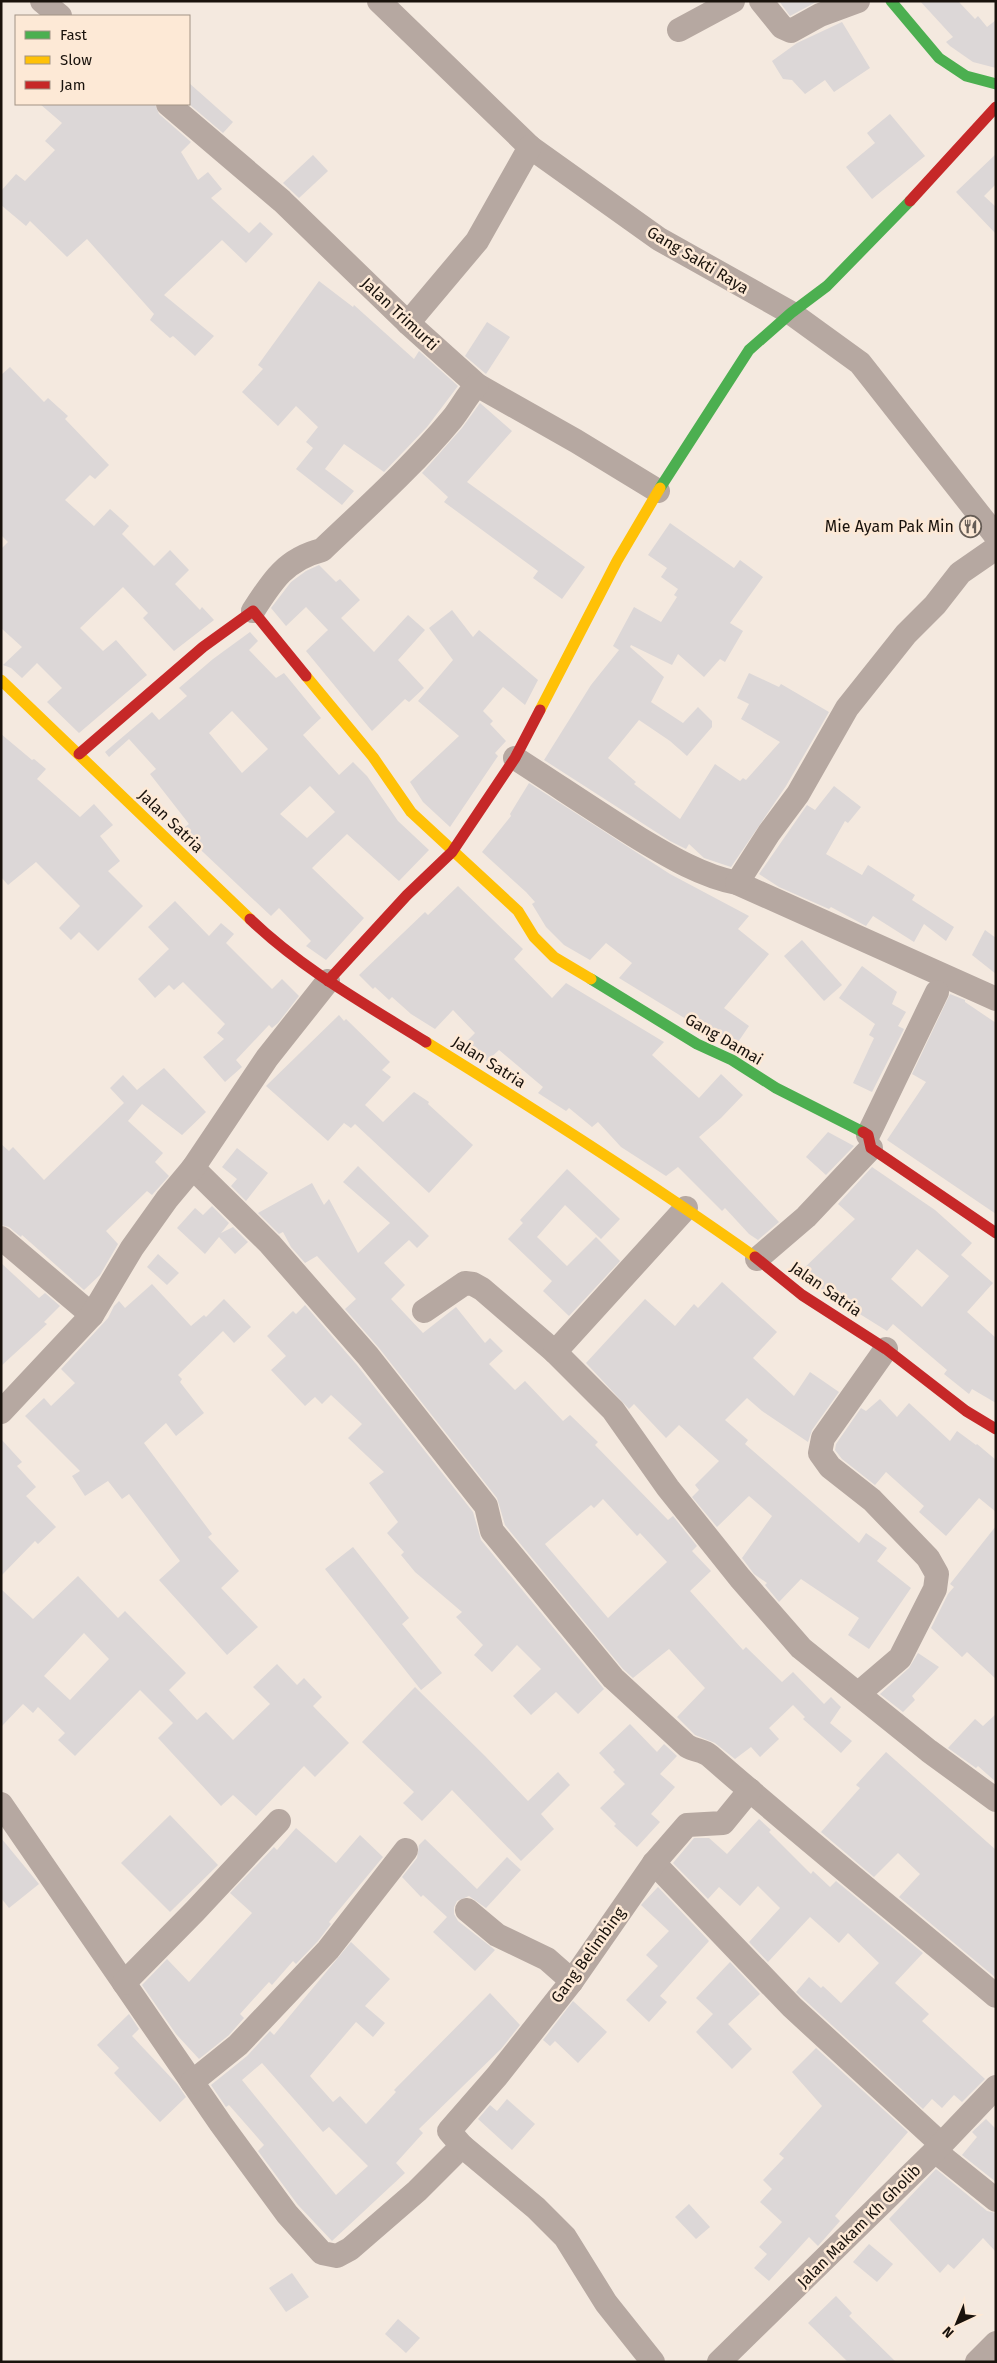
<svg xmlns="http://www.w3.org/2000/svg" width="997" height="2363" viewBox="0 0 997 2363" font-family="'Fira Sans',sans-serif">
<rect width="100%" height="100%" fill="#f4e9df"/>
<g fill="#dcd7d7" fill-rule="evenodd">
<path d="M779 1H818L790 16Z"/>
<path d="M920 1H958L975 19 978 16 987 27 996 20V68L973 62 950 46 946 42 953 37Z"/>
<path d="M842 22 870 68 834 92 825 80 805 94 792 80 783 79 772 61 797 43Z"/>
<path d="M189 83 233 122 223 133 189 104Z"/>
<path d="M40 104H155L159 114 191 142 181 152 198 180 208 172 222 189 211 198 249 233 260 222 273 234 246 263 222 240 164 295 214 336 195 356 173 336 170 338 150 320 154 314 87 239 67 257 30 221 26 226 1 205V191L16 174 25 181 55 150 45 141 62 123Z"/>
<path d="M890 114 925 156 872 199 846 167 875 143 867 133Z"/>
<path d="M996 154V184L984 196 996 207V234L956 192Z"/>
<path d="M313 155 328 171 299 198 283 183Z"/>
<path d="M319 281 353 307 354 305 414 359 419 351 458 386 427 427 384 472 344 444 325 469 354 491 342 505 296 469 313 448 306 442 318 427 296 406 278 426 242 392 263 369 258 365Z"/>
<path d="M487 322 510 337 486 374 465 356Z"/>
<path d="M10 367 44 402 48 398 68 416 65 419 109 465 95 479 90 475 65 500 94 526 110 509 129 526 122 534 154 566 170 550 189 570 175 584 200 610 202 607 214 620 174 651 143 618 148 613 123 587 80 628 103 651 116 640 147 675 79 733 47 702 62 688 37 663 22 678 11 668 3 665 22 647 1 628V549L8 542 1 535V375Z"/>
<path d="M480 403 512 431 467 482 585 567 562 599 533 578 538 571 444 502 448 497 422 473 462 428Z"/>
<path d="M670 523 734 568 740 560 763 577 730 623 743 631 725 662 720 659 704 677 678 654 672 665 631 645 630 647 664 677 651 702 683 723 698 707 712 721V727L687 756 670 741 639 720 608 758 636 782 634 784 680 819 715 764 740 781 743 778 746 780 780 742 741 719 749 704 737 698 749 673 779 687 781 684 829 712 786 786 731 867 704 858 689 844 686 849 670 841 544 760 591 685 619 650 613 646 634 607 661 622 677 597 674 595 678 589 661 577 667 568 648 555Z"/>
<path d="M319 565 336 582 340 579 360 600 341 618 374 652 408 615 425 630 398 660 424 688 409 702 405 699 372 731 306 651 328 630 306 607 286 626 271 608 291 582 306 571Z"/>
<path d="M452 610 473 637 479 630 538 680 525 705 503 687 483 711 493 721 490 724 506 741 495 753 498 756 450 827 423 802 410 782 459 736 418 701 453 660 429 628Z"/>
<path d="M250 632 258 641 249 650 276 678 284 673 321 718 303 735 339 775 353 762 367 776 398 821 429 850 399 881 347 834 312 868 364 918 326 960 306 946 311 941 279 908 271 916 186 836 182 829 189 824 150 774 156 769 129 739 109 757 105 752 152 712 159 720 187 696 179 688 213 659ZM232 711 268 749 242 773 209 733ZM310 786 335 812 307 838 280 814Z"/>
<path d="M1 734 32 760 34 759 46 769 37 779 80 817 94 804 113 825 100 836 120 861 108 871 143 906 98 951 79 932 71 940 59 928 80 906 36 862 8 885 1 877Z"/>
<path d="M529 783 670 874 749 916 738 929 769 954 724 1008 749 1026 736 1045 704 1030 619 978 632 963 606 943 590 960 564 945 546 927 532 904 535 902 526 892 482 852 511 816 510 814Z"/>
<path d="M834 786 861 807 848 823 845 821 826 854 862 875 868 865 915 895 912 900 954 927 946 941 924 924 914 942 873 916 866 926 831 907 829 909 779 887 759 874 807 805 815 810Z"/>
<path d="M458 886 523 949 514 959 552 998 566 983 664 1042 652 1055 699 1098 721 1074 743 1095 721 1118 699 1137 779 1222 758 1240 749 1234 725 1208 722 1211 678 1167 666 1176 621 1147 598 1122 592 1127 569 1108 566 1111 538 1093 543 1087 499 1050 487 1061 462 1046 475 1033 453 1010 435 1029 411 1014 392 997 389 1000 375 987 373 989 359 975 425 912 428 915Z"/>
<path d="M175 901 209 936 221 923 234 934 226 943 272 989 282 979 299 996 278 1023 272 1028 269 1025 236 1060 242 1067 225 1082 203 1057 224 1039 217 1033 225 1024 183 982 174 990 169 985 155 998 138 979 169 949 148 927Z"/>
<path d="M985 930 996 938V974L972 955Z"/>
<path d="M802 940 842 985 824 1001 784 956Z"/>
<path d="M862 966 897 992 892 1004 906 1012 898 1026 904 1029 872 1092 853 1083 874 1038 869 1035 875 1024 839 998Z"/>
<path d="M950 994 965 1000V1002L996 1023V1214L887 1140 926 1082 912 1074Z"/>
<path d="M339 1015 344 1021 346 1019 390 1062 382 1070 391 1077 365 1105 383 1122 414 1092 429 1102 428 1104 473 1145 429 1193 355 1124 351 1128 344 1123 328 1141 266 1086Z"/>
<path d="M164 1068 206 1112 182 1135 142 1104 128 1121 163 1153 155 1162 169 1176 152 1195 147 1191 106 1231 118 1244 100 1275 84 1290 22 1235 21 1237 9 1227 1 1225V1144L9 1151 13 1147 44 1180 124 1103 110 1088 123 1075 137 1090Z"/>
<path d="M828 1132 854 1146 826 1175 806 1157Z"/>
<path d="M237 1148 268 1173 246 1201 231 1186 237 1179 222 1167Z"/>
<path d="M358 1166 429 1236 417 1248 409 1240 384 1263 405 1285 391 1299 423 1333 456 1307 485 1343 490 1338 503 1351 489 1364 515 1390 525 1381 563 1421 570 1415 598 1442 595 1445 668 1520 673 1516 697 1546 692 1551 711 1571 690 1591 743 1650 746 1647 782 1682 793 1672 824 1704 831 1697 841 1707 830 1723 852 1741 841 1753 803 1719 805 1717 793 1705 769 1728 779 1739 760 1757 751 1747 735 1759 715 1743 695 1735 677 1717 705 1688 669 1649 633 1678 623 1669 505 1525 497 1498 379 1348 345 1309 356 1299 317 1256 305 1263 291 1247 283 1232 279 1234 258 1213 312 1183 324 1205 329 1199 358 1253 390 1223 343 1182ZM603 1499 637 1536 640 1533 667 1562 608 1618 545 1544 591 1505 594 1508Z"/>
<path d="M872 1167 935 1210 972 1243 961 1255 993 1283 967 1312 996 1338V1403L972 1389 969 1394 944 1374 947 1370 893 1324 887 1331 847 1306 829 1289 826 1292 811 1282 800 1272 855 1219 838 1204ZM917 1249 949 1276 922 1307 891 1279Z"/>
<path d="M567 1169 620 1219 601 1239 565 1205 537 1237 567 1266 596 1237 620 1261 569 1316 543 1291 552 1281 508 1239 523 1223 520 1220Z"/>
<path d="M212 1206 229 1223 221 1233 233 1227 248 1242 235 1254 219 1237 205 1254 177 1228 195 1208 203 1215Z"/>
<path d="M158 1254 179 1273 167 1285 147 1267Z"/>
<path d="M1 1263 39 1298 45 1293 60 1306 44 1322 47 1324 1 1366Z"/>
<path d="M722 1282 777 1332 753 1358 794 1396 810 1372 839 1392 812 1430 808 1442 762 1411 747 1398 725 1420 748 1440 745 1444 859 1543 866 1533 887 1548 877 1561 911 1588 869 1649 848 1635 859 1618 801 1579 779 1602 765 1585 767 1583 754 1574 742 1558 772 1516 749 1496 717 1527 692 1497 699 1490 695 1485 719 1461 679 1425 666 1438 634 1404 629 1409 586 1363 645 1299 675 1326 694 1304 698 1308Z"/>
<path d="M152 1284 191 1326 204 1315 206 1317 224 1299 251 1327 234 1343 223 1331 178 1375 182 1379 180 1382 204 1413 176 1436 166 1423 144 1443 212 1534 208 1537 239 1571 221 1588 258 1627 227 1655 159 1580 180 1561 129 1494 122 1499 108 1481 85 1496 72 1476 80 1471 25 1416 44 1398 51 1406 75 1383 61 1369 108 1318 114 1306 119 1301 125 1308Z"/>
<path d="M305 1305 357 1365 473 1512 481 1540 604 1689 578 1714 556 1692 531 1715 513 1696 541 1669 517 1645 492 1672 474 1655 483 1645 456 1617 462 1612 415 1572 401 1555 404 1552 387 1533 398 1522 369 1483 384 1472 348 1438 362 1424 331 1395 322 1404 315 1397 305 1406 271 1370 286 1356 267 1336 293 1311 296 1314Z"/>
<path d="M880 1399 897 1417 909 1403 950 1441 957 1431 976 1445 977 1444 996 1460V1512L979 1498 946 1536 919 1512 924 1506 886 1472 875 1485 842 1459 835 1450 836 1444 861 1408 866 1411Z"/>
<path d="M1 1439 22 1462 17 1466 36 1487 26 1496 56 1527 38 1544 35 1541 1 1576Z"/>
<path d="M996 1526V1679L967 1652 962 1657 931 1628 948 1594 954 1587 950 1584Z"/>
<path d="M353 1547 409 1618 402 1624 442 1673 421 1690 325 1569Z"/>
<path d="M78 1576 118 1618 125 1611 186 1673 169 1690 197 1720 206 1712 233 1740 270 1704 253 1687 277 1664 297 1685 304 1678 322 1697 313 1706 349 1743 315 1777 304 1766 256 1816 233 1795 221 1806 158 1738 173 1723 140 1690 75 1756 58 1740 65 1733 38 1707 33 1713 23 1704 1 1727V1589L33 1619ZM84 1633 109 1659 70 1700 44 1676Z"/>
<path d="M918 1653 939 1667 912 1696 915 1700 903 1712 880 1694 909 1668Z"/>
<path d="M415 1687 485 1756 528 1801 558 1772 570 1785 541 1814 554 1829 521 1861 452 1790 422 1821 403 1803 414 1792 362 1742Z"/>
<path d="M996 1714V1782L978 1766 976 1768 948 1748 975 1719 983 1726Z"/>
<path d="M630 1724 657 1752 664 1744 677 1756 660 1774 675 1787 651 1814 660 1822 637 1847 614 1826 616 1824 600 1808 625 1784 613 1772 615 1770 599 1753Z"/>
<path d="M886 1752 996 1850V1978L899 1897 920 1874 898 1853 874 1877 821 1832 860 1788 856 1785Z"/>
<path d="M170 1815 218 1865 170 1912 121 1863Z"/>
<path d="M759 1819 771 1830 769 1832 811 1874 813 1871 830 1887 836 1881 923 1953 895 1983 929 2014 922 2021 985 2079 962 2102 954 2095 942 2108 932 2099 923 2109 796 1992 809 1977 821 1988 823 1986 841 2003 879 1963 848 1933 839 1943 810 1917 768 1962 749 1942 780 1908 758 1886 740 1906 719 1887 708 1899 673 1863 694 1838H709L727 1854Z"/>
<path d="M296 1828 336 1863 360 1835 383 1857 329 1922 331 1924 318 1941 296 1964 293 1961 272 1985 269 1982 240 2014 244 2018 229 2035 199 2059 176 2034 142 1985 167 1959 189 1982 252 1913 230 1893 274 1847 277 1850Z"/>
<path d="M1 1838 39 1884 9 1908 1 1898Z"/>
<path d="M425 1839 477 1889 507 1857 521 1870 486 1908 469 1896 457 1901 454 1907V1914L458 1921 495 1950 475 1971 433 1932 447 1917 423 1895 421 1897 402 1877 417 1858 419 1845Z"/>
<path d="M658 1887 709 1941 660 1996 667 2002 649 2022 626 2000 658 1966 646 1955 669 1931 641 1905Z"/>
<path d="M351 1942 390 1979 365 2006 385 2023 373 2037 356 2022 310 2076 333 2102 340 2096 366 2124 396 2092 394 2090 490 1993 520 2025 501 2049 419 2129 423 2133 396 2163 405 2173 332 2241 298 2205 258 2151 264 2145 229 2105 226 2107 211 2085 247 2056 270 2031 274 2035ZM262 2063 323 2132 329 2127 368 2166 336 2195 242 2080Z"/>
<path d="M730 1962 760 1994 728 2024 752 2049 732 2069 696 2032 713 2014 696 1998Z"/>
<path d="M573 2001 607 2032 578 2063 555 2041 550 2046 543 2040Z"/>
<path d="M129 2014 139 2029 132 2036 177 2084 186 2097 160 2122 114 2073 119 2068 97 2045Z"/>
<path d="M816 2048 908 2132 835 2216 840 2221 818 2246 809 2237 769 2281 754 2268 767 2254 759 2247 782 2222 760 2202 772 2189 763 2180 784 2158 779 2154 822 2106 792 2072Z"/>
<path d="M507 2099 535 2124 512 2150 478 2119 490 2105 497 2111Z"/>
<path d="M986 2119 996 2129V2182L962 2155 977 2137 972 2132Z"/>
<path d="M936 2169 987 2211 996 2213V2252L983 2238 954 2269 948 2264 940 2273 889 2219Z"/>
<path d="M689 2204 710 2227 696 2239 675 2217Z"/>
<path d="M869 2244 893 2264 877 2282 853 2262Z"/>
<path d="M292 2273 309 2297 286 2312 269 2288Z"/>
<path d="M836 2296 852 2313 849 2316 896 2362H848L808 2323Z"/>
<path d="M398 2319 420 2338 406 2353 385 2334Z"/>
</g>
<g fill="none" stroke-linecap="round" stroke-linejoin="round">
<g stroke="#b6a8a1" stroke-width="24">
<path d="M42 1 60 16"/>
<path d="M379 1 530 147 659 239 791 313 860 363 996 536"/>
<path d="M761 1 782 27 791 31 820 15 858 1"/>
<path d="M679 30 733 1"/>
<path d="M168 104 282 201 408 323 477 385 576 441 658 491"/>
<path d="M408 323 477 241 530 147"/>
<path d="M253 611C272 581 286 559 322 550 366 508 413 466 452 419 461 408 467 395 477 385"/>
<path d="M515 758C557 785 598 813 640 839 670 857 702 876 737 883L996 999"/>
<path d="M737 883 769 833 798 794 847 708 906 634 935 605 960 573 996 548"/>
<path d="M868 1135 937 992"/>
<path d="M193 1168 270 1244 368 1356 486 1506 492 1531 613 1678 687 1746C695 1751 703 1750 710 1756 804 1838 901 1916 996 1996"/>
<path d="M1 1238 92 1315"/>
<path d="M757 1259 806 1217 871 1148"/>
<path d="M424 1311 465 1283 473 1284 482 1289 555 1352 613 1410 668 1488 740 1578 801 1648 929 1751 996 1800"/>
<path d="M555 1352 686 1208"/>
<path d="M1 1412 92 1315 132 1248 167 1199 193 1168 267 1058 328 981"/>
<path d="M859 1693 900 1658 935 1589 937 1574 928 1558 872 1500 830 1467 820 1453 823 1438 886 1349"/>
<path d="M1 1804 221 2124 287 2214 322 2253 337 2256 350 2249 417 2191 462 2146"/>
<path d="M654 1863 792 2007 940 2143"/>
<path d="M467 1910 497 1935 547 1959 572 1981"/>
<path d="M124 1983 195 1911 279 1821"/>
<path d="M192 2082 238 2045 328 1950 406 1850"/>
<path d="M935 2151 996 2200"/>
<path d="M653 2362 606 2303 565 2237 536 2208 462 2146 449 2131 497 2076 572 1981 654 1863 687 1825 723 1823 750 1790"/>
<path d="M719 2362 935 2151 996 2087"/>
<path d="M977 2362 996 2343"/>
</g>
<g stroke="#4caf50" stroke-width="11">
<path d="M891 1 939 58 966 76 996 84"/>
<path d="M660 488 749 350 791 313 827 286 910 201"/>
<path d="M591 979 697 1044 732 1060 776 1088 863 1132"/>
</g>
<g stroke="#ffc107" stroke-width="11">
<path d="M306 676 373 757 411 812 518 911 534 937 554 957 591 979"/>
<path d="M1 680 250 919"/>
<path d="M540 710 617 561 660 488"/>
<path d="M426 1042C537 1111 648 1181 755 1257"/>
</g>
<g stroke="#c62828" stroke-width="11">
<path d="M910 201 996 107"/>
<path d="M79 754 203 647 253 611 306 676"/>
<path d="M250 919C302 969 365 1004 426 1042"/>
<path d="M328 981 407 895 452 852 515 758 540 710"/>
<path d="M863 1132 868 1135 871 1148 996 1233"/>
<path d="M755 1257 802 1295 886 1349 966 1411 996 1429"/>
</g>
</g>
<defs>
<symbol id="restaurant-ring" viewBox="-11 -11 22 22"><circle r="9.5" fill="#fde9d6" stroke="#665d56" stroke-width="1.5"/><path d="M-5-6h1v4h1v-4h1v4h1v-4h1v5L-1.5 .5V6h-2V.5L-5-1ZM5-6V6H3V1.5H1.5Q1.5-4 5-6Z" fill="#665d56"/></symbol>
</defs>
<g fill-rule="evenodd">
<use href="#restaurant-ring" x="958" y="514" width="25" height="25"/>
</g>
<g text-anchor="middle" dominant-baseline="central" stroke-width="5" stroke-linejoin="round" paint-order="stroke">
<g font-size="16" fill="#19120c" stroke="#fde9d6">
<text transform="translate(698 260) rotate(31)">Gang Sakti Raya</text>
<text transform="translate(400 314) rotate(43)">Jalan Trimurti</text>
<text transform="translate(171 821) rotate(44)">Jalan Satria</text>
<text transform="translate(724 1039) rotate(30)">Gang Damai</text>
<text transform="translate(489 1062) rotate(32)">Jalan Satria</text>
<text transform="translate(826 1289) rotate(35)">Jalan Satria</text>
<text transform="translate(588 1955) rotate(-54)">Gang Belimbing</text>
<text transform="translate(859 2226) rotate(-45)">Jalan Makam Kh Gholib</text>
</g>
<g font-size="16" fill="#19120c" stroke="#fde9d6" text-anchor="end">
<text x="954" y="526">Mie Ayam Pak Min</text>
</g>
</g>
<rect width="997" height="2363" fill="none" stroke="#19120c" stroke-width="5"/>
<rect x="15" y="15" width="175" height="90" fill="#fde9d6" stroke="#a29385"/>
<rect x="25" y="31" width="25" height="8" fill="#4caf50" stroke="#a29385"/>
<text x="60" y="40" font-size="15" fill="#19120c">Fast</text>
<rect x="25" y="56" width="25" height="8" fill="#ffc107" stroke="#a29385"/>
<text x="60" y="65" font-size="15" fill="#19120c">Slow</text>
<rect x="25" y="81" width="25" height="8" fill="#c62828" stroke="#a29385"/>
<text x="60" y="90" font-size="15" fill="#19120c">Jam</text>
<g transform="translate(957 2323) rotate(224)" stroke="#fde9d6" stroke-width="4" paint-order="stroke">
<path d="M0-4L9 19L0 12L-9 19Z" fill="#19120c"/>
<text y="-8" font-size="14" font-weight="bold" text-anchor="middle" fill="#19120c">N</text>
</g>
</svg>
